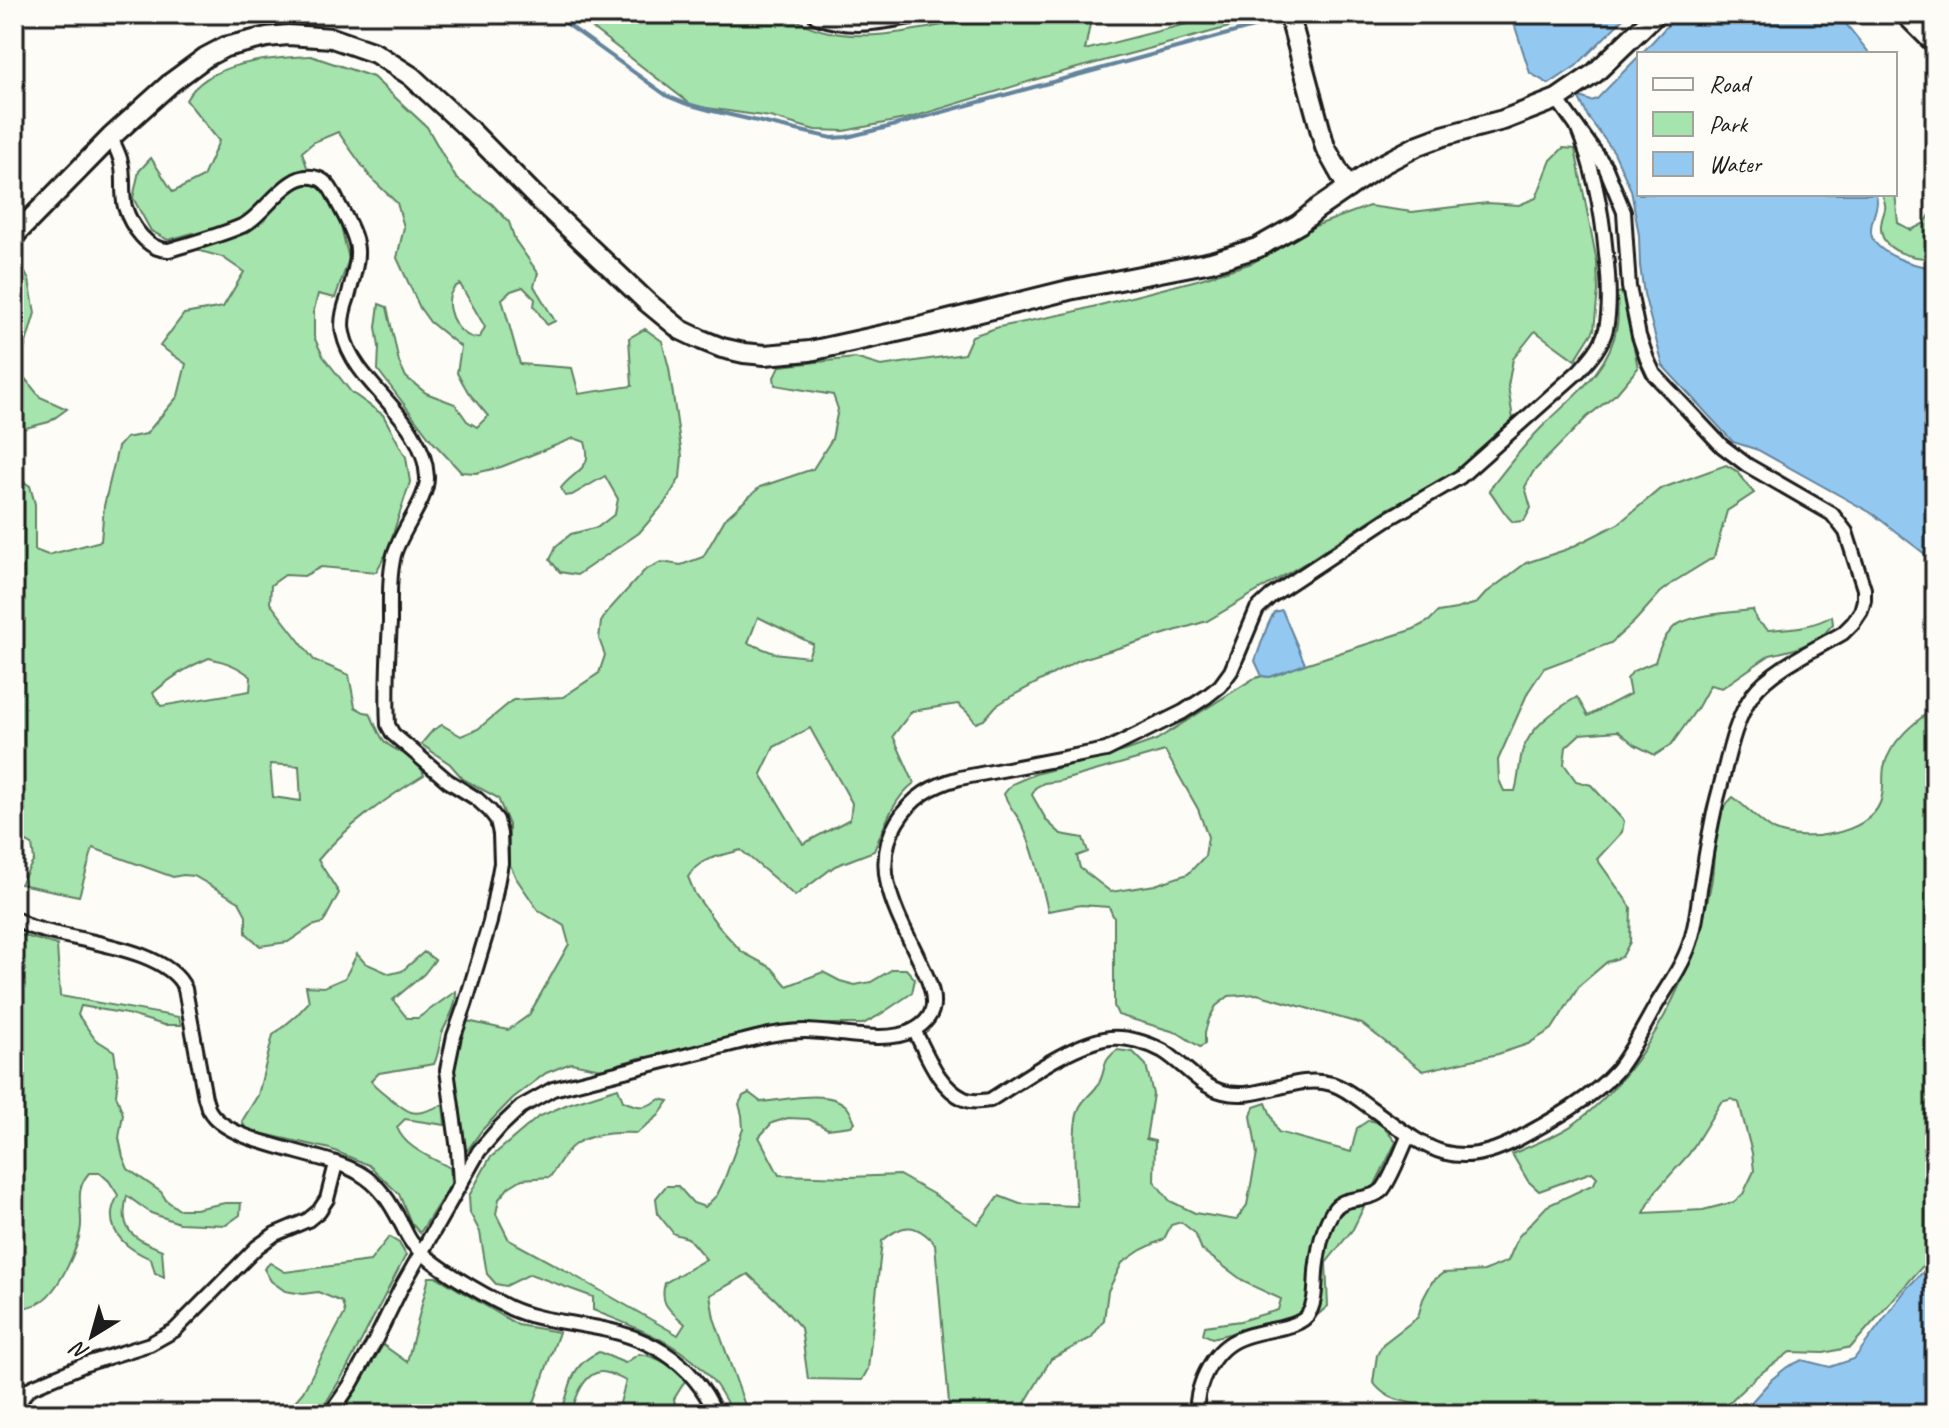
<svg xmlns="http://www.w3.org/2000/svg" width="1949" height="1428" viewBox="0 0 1949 1428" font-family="Caveat,sans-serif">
<rect width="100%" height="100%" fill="#fdfcf7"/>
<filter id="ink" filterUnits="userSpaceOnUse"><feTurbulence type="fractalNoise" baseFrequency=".0125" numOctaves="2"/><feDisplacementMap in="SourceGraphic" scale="16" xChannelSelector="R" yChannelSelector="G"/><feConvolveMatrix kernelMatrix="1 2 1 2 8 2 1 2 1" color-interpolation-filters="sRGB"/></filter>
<g filter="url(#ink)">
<g fill="#a5e4ac" stroke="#608064" stroke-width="2" fill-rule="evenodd">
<path d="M574 14H787C851 60 943 18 1014 14 1051 12 1088 14 1124 14L1090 24 1085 50 1225 14H1269L1270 16 1044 77 910 118 844 131 815 130 770 117 693 106Z"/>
<path d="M311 56 373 77 427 127 456 178 492 204 509 222 515 240 538 273 534 286 555 321 547 325 534 306 535 299 523 287 511 291 502 299 520 364 572 368 579 394 632 386 629 338 645 329 662 341 669 368 682 456 680 478 664 504 639 533 577 575 560 572 550 560 556 546 571 534 598 527 615 514 618 499 605 476 572 495 565 496 561 488C574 470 594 470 585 442L574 438 501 467 476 473 461 472 432 441 378 370 379 347 376 327 379 304 387 307 399 362 406 377 426 393 455 404 467 421 477 427 488 416 468 392 457 373 461 347 430 322 420 308 397 258 404 227 397 203 371 178 338 132 314 142 302 152 312 182 323 189 339 219 349 259 335 298 318 294 314 310V337L323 356 351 392 383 415 406 457 410 482 387 552 376 572 321 567 304 576 285 575 271 585 270 603 314 660 349 675 355 707 364 712 370 713C374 722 379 735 385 742 399 755 416 753 424 775 387 798 346 826 318 860L339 893 323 923 312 926 288 942 260 946 246 933V915L239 902 194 876 183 875 173 877 93 848 79 896 20 884 34 860 32 845 14 835V476L30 486 35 504V550L48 555 101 541 104 506 118 447 126 438 146 434 178 396 186 364 160 346 184 314 223 307 244 272 222 257 200 251 193 233 168 240 151 231 133 198 139 171 151 158 173 192 203 177 219 141 186 100C208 61 271 58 311 56ZM460 284 485 327 480 337C474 338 472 338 467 335 450 326 440 293 460 284ZM209 658C226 662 238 666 251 677L250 691 161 706 153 693C171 677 187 667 209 658ZM270 764 299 766 301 801 273 797Z"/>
<path d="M1563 148 1575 149 1597 262 1598 291 1594 330 1575 360 1535 331 1513 359 1508 386 1513 419 1473 458 1434 486 1387 509 1305 563 1207 621 1079 660 1010 697 996 706 984 720 976 723 968 713 958 704 912 711 893 736 914 783C893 799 884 826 874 851L835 866 795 896 741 850C719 857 701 856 688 877L695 894 719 927 742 952 772 968 787 986 823 972 840 981 855 985 871 982 893 969H906L915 979 912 993 878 1016 863 1024H831L779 1028 669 1054 639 1058 602 1069 571 1063 546 1073 513 1098 482 1130 467 1151 462 1148C462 1118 452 1088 454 1058 455 1046 463 1032 467 1021L508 1030 529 1015 569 944 564 926 538 910 516 878 509 863V825L498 798 463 779 450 764 421 744 433 730 442 725 461 736 478 729 513 700 563 697 599 673 605 655 599 639 601 622 608 611 645 570 661 562 681 565 703 557 725 519 760 487 813 469 832 439 838 409 833 395 775 385 774 377 780 366 855 358 881 366 964 354 972 336 999 327 1069 313 1197 280 1252 263 1315 226 1369 206 1412 212 1487 203 1519 205 1536 198 1551 160ZM758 617 813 644 808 657 774 653 748 643ZM810 728 852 803 850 819 803 844 761 774 774 747Z"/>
<path d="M1895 192 1898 223 1911 230 1925 223 1935 207V259C1914 258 1879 253 1881 225 1883 208 1889 213 1882 194H1895Z"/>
<path d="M20 264 29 280 35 313 18 370 40 397 67 409 49 422 14 431V353L21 338 22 324 21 298 15 270Z"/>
<path d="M1623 292 1638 368 1617 393 1587 417 1533 472 1525 487 1531 508 1524 521 1513 522C1502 512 1498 501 1489 490 1506 469 1522 447 1541 428 1572 397 1610 371 1617 325 1619 315 1617 303 1617 293Z"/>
<path d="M1726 465 1737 471 1754 493 1727 511 1714 557 1675 581 1660 593 1635 621 1611 643 1544 668 1528 692 1498 760 1499 780 1504 791H1515C1519 778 1519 765 1522 752 1530 727 1555 710 1577 697L1588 716 1630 694 1627 679 1633 671 1655 662C1659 649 1663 638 1673 628 1686 615 1734 612 1753 610L1756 620 1768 630C1790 628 1811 628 1832 616L1833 624 1825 633 1812 642 1795 649 1770 655 1722 688 1710 685 1698 707 1671 745 1655 755 1635 745 1618 731 1580 734 1566 747 1564 764 1576 781 1591 785 1624 821 1622 832 1597 859 1631 907 1630 942 1622 957 1607 962 1580 985 1552 1029 1528 1044 1498 1054 1423 1071 1362 1024 1257 994 1229 996 1216 1006 1209 1019 1205 1032V1044L1200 1047 1178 1033 1118 1015 1114 1006V918L1109 907 1081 905 1048 911C1041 882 1034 848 1020 821 1014 811 1008 805 1004 794L1012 784 1035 774 1125 751 1156 740 1253 679 1262 676 1270 677 1305 664 1414 629 1429 621 1438 612 1456 609 1477 603 1486 593 1526 563 1568 549 1618 524 1660 489ZM1165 751 1198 809 1208 837 1205 856 1188 874 1155 885 1111 892 1080 868 1077 856 1088 852 1083 838 1061 834 1047 821 1032 795 1035 788 1044 783 1060 781Z"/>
<path d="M1935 707V1250L1929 1259 1851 1347 1824 1353 1790 1352 1757 1376 1717 1414H1417V1405C1399 1399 1386 1400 1373 1382L1377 1355 1383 1344 1418 1317 1423 1299 1432 1282 1443 1273 1484 1271 1508 1261 1518 1237 1547 1206 1594 1184 1597 1177 1592 1172 1539 1191 1528 1181 1512 1154C1532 1145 1562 1134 1578 1121 1649 1066 1695 971 1711 884 1717 854 1709 819 1733 797 1744 805 1765 827 1776 831 1804 843 1867 835 1880 803 1885 791 1882 779 1884 767 1890 741 1915 722 1935 707ZM1732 1099 1739 1103 1752 1153 1754 1171 1743 1194 1734 1202 1703 1210 1644 1213 1655 1192 1689 1154 1721 1102Z"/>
<path d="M14 933 57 945 60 996 179 1017 181 1025H164L127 1014 81 1006 78 1015 95 1039 114 1051 118 1078 116 1095 123 1114 119 1138 123 1157 128 1169 161 1192 166 1200 178 1209H195L225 1203H241L240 1215 226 1225 179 1223 151 1213 127 1196C118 1231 133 1238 162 1250L164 1277 155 1273 151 1259C132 1251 110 1237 112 1213 112 1207 116 1200 118 1195L109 1181 100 1173H89C75 1189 81 1203 81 1221 82 1243 58 1294 38 1303 31 1307 22 1308 14 1311Z"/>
<path d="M424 952 435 960 424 974 393 1000 407 1018H418L456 991C457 1007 448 1019 442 1033 439 1044 439 1054 434 1064L379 1073 371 1081C375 1087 404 1110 411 1112 421 1115 433 1108 443 1105L445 1125 405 1119 397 1127C404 1148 433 1158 450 1168L451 1184 420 1233 411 1223 399 1194 369 1165 330 1149 246 1130 242 1121 258 1095 273 1035 296 1016 309 1002 306 986 324 987 345 978 357 954 365 963 390 974 402 971Z"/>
<path d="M1117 1050 1133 1052 1146 1065 1153 1094 1146 1139 1155 1141 1154 1181 1170 1201 1195 1213 1236 1220 1247 1205 1257 1154 1251 1116 1254 1107 1266 1103 1278 1132 1351 1152 1357 1128 1369 1120 1381 1124 1396 1142 1353 1229 1326 1263 1328 1306 1315 1317 1303 1313 1290 1319 1212 1338 1203 1334 1205 1326 1240 1321 1278 1310 1281 1299 1246 1283 1202 1250 1195 1233 1181 1222 1171 1225 1164 1239 1141 1250 1122 1263 1108 1291 1104 1320 1091 1338 1051 1359 1025 1403 1032 1414H945L949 1403 935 1244C916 1222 903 1223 882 1241L868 1369 862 1380 808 1379 801 1328 777 1301 748 1274 710 1295 714 1318 748 1414H733C727 1403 721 1391 713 1381 683 1343 636 1328 593 1310V1297L530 1274 506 1286 496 1284 487 1274 480 1232 470 1213 469 1196 490 1158 538 1117 568 1104 618 1088 623 1101C639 1108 645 1109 660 1099L669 1101 658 1116 637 1133C617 1132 591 1133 574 1145 564 1152 557 1167 550 1177L522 1179 509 1187 499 1199 496 1214 509 1240 568 1272 678 1335 685 1324C670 1310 659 1305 665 1283L706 1259 688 1238 674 1234 658 1214 656 1198 666 1186H678L693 1203 705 1207 717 1195 723 1183 743 1129 742 1115 739 1104 743 1096 749 1093 761 1102C784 1100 827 1089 845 1105 850 1109 852 1116 855 1122L851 1126 828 1129 809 1119 788 1118 772 1123 759 1137 779 1175 850 1177 899 1175 933 1194 978 1224 999 1196 1020 1204 1077 1206C1076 1182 1071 1132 1078 1111 1082 1098 1095 1093 1100 1081 1107 1065 1101 1063 1117 1050Z"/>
<path d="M389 1237 399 1243 406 1255 346 1370 319 1414H284L303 1392 345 1313 342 1302 318 1292 303 1294 285 1291 271 1281 264 1269 270 1263 285 1272 370 1261Z"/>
<path d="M429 1277H437L518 1325 559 1332 530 1414H341L383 1345 407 1362Z"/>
<path d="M599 1352 625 1363 639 1354C657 1356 675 1367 685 1381L674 1399 675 1404 681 1407 703 1405 706 1414H629L620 1403 626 1381C619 1378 608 1371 601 1372 583 1373 575 1400 571 1414H560C573 1386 567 1367 599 1352Z"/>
</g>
<g fill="#93c9f1" stroke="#63849c" stroke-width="2">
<path d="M1511 14H1571L1574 18 1578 14H1628L1576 66 1549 84 1530 73Z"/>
<path d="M1678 14H1838L1870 54H1641Z"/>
<path d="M1639 56V194H1876C1880 208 1870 218 1871 232 1872 253 1917 268 1935 267V557L1930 558 1873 514 1758 450 1733 442 1663 366 1644 294 1640 266 1639 235 1631 190 1614 152 1588 117 1579 98 1580 97 1591 101 1597 99Z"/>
<path d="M1282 610 1305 664 1270 677 1262 676 1255 661 1267 627 1274 612Z"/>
<path d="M1935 1260V1414H1738L1747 1407 1772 1379 1787 1367 1802 1360 1830 1367 1854 1359 1907 1288Z"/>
</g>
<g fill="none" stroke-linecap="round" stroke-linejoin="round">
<path stroke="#63849c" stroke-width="4" d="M553 14 667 96 684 103 713 111 832 138 847 137 888 127 1275 21"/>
<defs>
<g id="street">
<path d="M111 137C114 145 119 153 121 162 125 176 121 193 125 207 131 226 148 251 169 250 192 243 222 235 244 225 266 214 288 169 317 178 329 181 334 195 339 205 363 248 360 251 348 297 344 308 340 321 343 333 354 386 424 416 427 477 428 499 400 532 394 555 389 577 390 599 390 622 388 656 386 691 388 725L393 734 448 781 477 799 490 811 497 820 500 834 501 863 490 922 465 1005 454 1036 447 1070 458 1150 460 1185"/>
<path d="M14 918C20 921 25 925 31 927 71 941 168 947 185 989L205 1098C207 1102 207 1107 209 1110 228 1145 324 1152 359 1173 380 1185 390 1202 401 1223 405 1230 408 1239 413 1244 434 1267 482 1294 510 1308 534 1319 561 1321 587 1326 645 1335 691 1358 716 1414"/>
<path d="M914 1030C927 1054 938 1087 964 1099 973 1103 982 1101 990 1100 1022 1080 1072 1043 1110 1038 1126 1036 1148 1043 1163 1051 1183 1063 1199 1086 1223 1092 1259 1102 1295 1073 1332 1084 1345 1088 1357 1098 1368 1106 1422 1144 1450 1175 1516 1140 1549 1122 1592 1099 1617 1070 1633 1050 1645 1024 1658 1002 1670 983 1683 964 1690 943 1696 925 1698 907 1700 889 1706 856 1710 824 1719 792 1727 762 1734 720 1753 694 1771 669 1816 649 1843 633L1853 623 1861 611 1864 600V589L1846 532 1832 514 1747 465 1722 446 1654 374 1647 359 1639 336 1629 287 1624 212 1605 166 1557 99"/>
<path d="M14 1413 25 1393 32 1387 86 1364 150 1344 175 1330 257 1247 275 1234 308 1220 319 1211 327 1199 336 1164"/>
<path d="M330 1414 351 1384 375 1341 400 1290 479 1151 500 1127 521 1107 553 1089 756 1038C772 1034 788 1031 805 1031 836 1031 887 1045 914 1030 925 1024 934 1014 933 1001 933 989 927 977 922 966 902 921 867 871 897 822 912 797 933 785 960 778L1106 750 1183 712 1206 697 1220 686 1231 671 1257 609 1271 596 1386 520 1460 477 1579 371C1590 359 1602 346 1606 329 1611 305 1609 279 1606 254 1602 210 1594 168 1577 127"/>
<path d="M1198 1414C1195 1402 1199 1390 1203 1379 1221 1336 1245 1336 1285 1327 1293 1325 1302 1322 1307 1316 1318 1302 1314 1280 1317 1263 1319 1247 1324 1225 1333 1211 1343 1194 1368 1203 1382 1190 1391 1180 1402 1149 1409 1135"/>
</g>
<g id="secondary">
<path d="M818 14C851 26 877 20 911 14"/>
<path d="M1289 14 1325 147 1348 188"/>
<path d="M1905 14 1935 44"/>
<path d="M14 236 111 137 172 82 206 57 225 47 267 37 288 35 332 38 375 53 411 76 471 131 534 195 647 302 681 330 702 340 722 348 744 353 765 355 810 351 924 326 1069 290 1211 262 1257 248 1299 224 1317 209 1381 165 1419 145 1443 136 1503 120 1557 99 1595 73 1656 14"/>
</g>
</defs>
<use href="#street" stroke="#1c1c1c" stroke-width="18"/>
<use href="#secondary" stroke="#1c1c1c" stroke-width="24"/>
<use href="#street" stroke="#fdfcf7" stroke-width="12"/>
<use href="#secondary" stroke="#fdfcf7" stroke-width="18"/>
</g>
</g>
<rect width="1949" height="1428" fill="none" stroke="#fdfcf7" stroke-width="48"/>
<rect x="24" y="24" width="1901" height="1380" fill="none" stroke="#1c1c1c" stroke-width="3" filter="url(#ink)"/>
<rect x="1637" y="52" width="260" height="144" fill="#fdfcf7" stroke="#a3a29f" stroke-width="2"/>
<rect x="1653" y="78" width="40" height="12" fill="#fdfcf7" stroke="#a3a29f" stroke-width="2"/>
<text x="1709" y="92" font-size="24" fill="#1c1c1c">Road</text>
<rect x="1653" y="112" width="40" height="24" fill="#a5e4ac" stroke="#a3a29f" stroke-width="2"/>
<text x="1709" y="132" font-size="24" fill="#1c1c1c">Park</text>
<rect x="1653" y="152" width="40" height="24" fill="#93c9f1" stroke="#a3a29f" stroke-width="2"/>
<text x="1709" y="172" font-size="24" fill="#1c1c1c">Water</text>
<g transform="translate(92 1336) rotate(217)" stroke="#fdfcf7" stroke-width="6" paint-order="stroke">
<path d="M0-6L14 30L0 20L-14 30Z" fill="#1c1c1c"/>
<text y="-12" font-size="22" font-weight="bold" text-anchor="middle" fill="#1c1c1c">N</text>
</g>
</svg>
